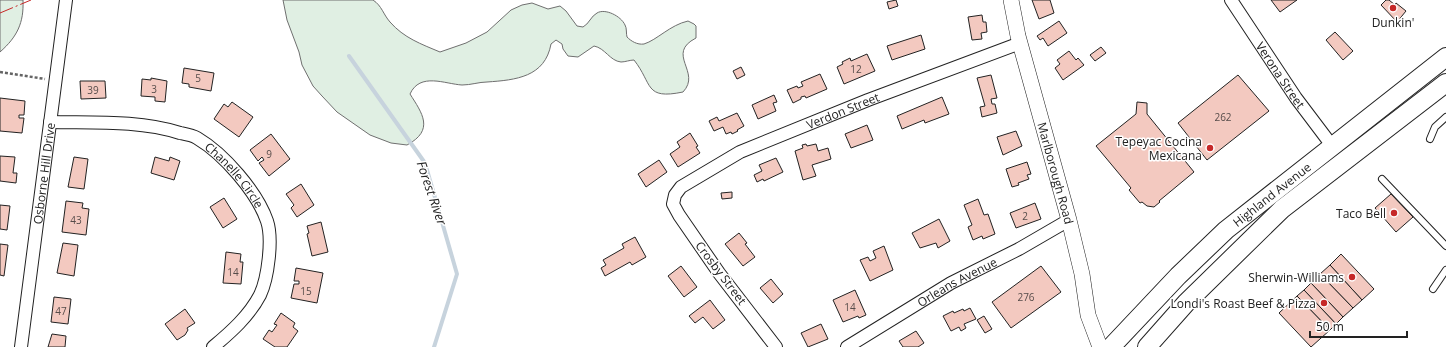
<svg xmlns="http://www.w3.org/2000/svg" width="1446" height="347" viewBox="0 0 1446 347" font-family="'Open Sans',sans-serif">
<rect width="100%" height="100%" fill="#fff"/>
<g fill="#e0efe3" stroke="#6f6f6f">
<path d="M0 0H23C24 23 17 37 0 52Z"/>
<path d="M283 0H373C382 6 383 14 390 22 404 38 421 44 440 52L466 43 487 32 511 10 522 5 532 3 548 9 560 6 566 11 577 26 583 27C589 24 591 16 597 13 605 8 621 16 625 25 627 28 626 34 627 37 631 41 637 45 644 44 657 40 670 25 688 21L694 24 696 26V38C665 54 702 72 683 92 644 100 653 84 634 60 630 60 625 62 621 62 610 61 605 48 594 46L578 57 568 56 563 49 562 44 556 40 551 44C545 77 516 80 487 82 479 82 471 85 462 85 445 84 420 72 410 94 422 113 435 130 407 145L391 143 370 135 337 112 322 96 313 86 302 65 299 52 287 20Z"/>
</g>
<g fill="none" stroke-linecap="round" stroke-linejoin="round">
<path stroke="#c7d3dd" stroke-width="4" d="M349 56 425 163 457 274 434 347"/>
</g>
<g fill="#f3c9c0" stroke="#222">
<path d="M896 0 898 6 889 9 887 2Z"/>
<path d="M1032 0H1050L1054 13 1039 19Z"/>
<path d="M1271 0H1297L1280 12Z"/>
<path d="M1386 0H1389L1395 5 1396 3 1406 11 1397 22 1381 5Z"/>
<path d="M982 15 983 22H986L987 32 981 33 982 39 972 40 968 17Z"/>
<path d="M1059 21 1067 33 1048 46 1043 38 1040 40 1037 36Z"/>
<path d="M1335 32 1353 51 1343 60 1326 40Z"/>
<path d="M921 35 925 49 892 60 887 46Z"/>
<path d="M1101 47 1106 53 1095 61 1090 55Z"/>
<path d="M1069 51 1076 60 1078 58 1084 65 1063 80 1055 68 1060 64 1057 60Z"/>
<path d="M867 54 875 71 844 84 837 67 843 64 842 62 850 58 851 61Z"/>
<path d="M741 67 745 75 737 79 733 71Z"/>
<path d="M184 68 214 73 211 91 189 87V84L182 83Z"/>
<path d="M820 74 827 89 806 98 805 96 801 97V99L793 103 787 90 797 86 798 88 803 86 801 82Z"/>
<path d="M991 75 997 98 991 99 992 104H995L997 113 982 117 980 107 985 106 977 78Z"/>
<path d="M1238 75 1269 111 1207 160 1178 123Z"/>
<path d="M151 78 167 81 165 102 155 101V97L141 96 142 79 151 80Z"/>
<path d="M80 81H105L106 98 81 99Z"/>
<path d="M774 95 777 102 773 103 776 111 758 119 752 105Z"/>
<path d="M942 97 949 114 925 123 924 120 902 129 897 116Z"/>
<path d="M0 98 25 101 24 115H19V118H24L22 133 0 131Z"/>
<path d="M232 102 253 117 239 137 214 119 224 104 228 107Z"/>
<path d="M1137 102 1147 103V114L1194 172 1159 201 1160 202 1154 207 1147 206 1142 202 1140 203 1129 190 1131 188 1096 146 1136 114Z"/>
<path d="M737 113 744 126 737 130 738 131 732 134 731 132 726 134 723 127 714 131 709 121 717 117 719 121Z"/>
<path d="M867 125 873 140 851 148 845 134Z"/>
<path d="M1016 131 1022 146 1003 155 997 137Z"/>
<path d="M690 133 698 146 696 147 700 153 678 167 670 154 680 147 677 142Z"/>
<path d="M271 134 290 159 269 176 259 163 264 160 262 157 258 161 250 150Z"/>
<path d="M806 144 807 146 816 144 818 151 828 148 831 159 812 165 816 176 803 180 795 151 803 148 802 145Z"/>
<path d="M0 156 15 157 13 173H17L16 183 0 181Z"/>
<path d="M74 157 88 159 84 189 68 187Z"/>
<path d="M155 157 169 161 170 157 180 161 174 180 151 173Z"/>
<path d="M776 158 783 172 764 181 763 179 757 182 754 175 762 171 759 165Z"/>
<path d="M659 160 667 172 646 187 638 174Z"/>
<path d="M1027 162 1031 174 1027 175 1029 179 1018 183 1019 185 1012 187 1006 169Z"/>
<path d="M301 184 314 205 297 217 291 208 294 205 286 194Z"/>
<path d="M732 192V198L722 199 721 193Z"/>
<path d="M1391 194 1413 217 1396 232 1375 208Z"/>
<path d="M224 198 237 219 223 228 210 207Z"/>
<path d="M978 199 984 215 988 214 995 234 983 239 982 236 973 240 968 227 972 225 964 205Z"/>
<path d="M66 201 83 203 82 208 89 209 86 235 62 232Z"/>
<path d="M1035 203 1041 219 1016 228 1010 213Z"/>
<path d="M0 205 10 206 7 230 0 229Z"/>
<path d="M939 219 950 241 938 248 936 243 920 248 912 233Z"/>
<path d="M321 222 328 252 312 256 307 234 309 233 307 226Z"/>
<path d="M739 233 747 243 745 244 755 257 743 266 725 244Z"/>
<path d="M635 237 646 257 632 265 630 262 605 276 601 268 606 265 603 260 624 248 622 244Z"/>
<path d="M63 243 78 245 74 276 57 273Z"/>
<path d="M0 244 8 245 4 276 0 275Z"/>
<path d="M884 246 893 270 870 281 860 260 868 257 870 261 876 258 873 251Z"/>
<path d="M226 252 241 254 240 262H243L241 284 223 283Z"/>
<path d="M1341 254 1374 289 1362 300 1330 265Z"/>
<path d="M1330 265 1362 300 1353 308 1320 274Z"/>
<path d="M681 266 697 287 684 297 668 276Z"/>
<path d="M1041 266 1061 292 1011 328 992 302Z"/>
<path d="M296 268 323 273 317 303 291 298 294 284H299V281H294Z"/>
<path d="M1320 274 1353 308 1343 317 1311 283Z"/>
<path d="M771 279 783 294 773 303 760 288Z"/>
<path d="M1311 283 1343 317 1336 324 1304 290Z"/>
<path d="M855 290 866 315 859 318 858 316 843 322 833 300Z"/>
<path d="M1304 290 1336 324 1330 330 1297 296Z"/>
<path d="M1297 296 1330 330 1311 347 1279 313Z"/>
<path d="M54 297 71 299 68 324 51 322Z"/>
<path d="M710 300 725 320 713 329 703 317 695 323 689 316Z"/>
<path d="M970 308 976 319 964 324 966 328 961 331 959 327 951 331 943 316 953 311 954 313 963 309 964 311Z"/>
<path d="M185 309 195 323 187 328 188 330 185 335 177 340 165 324Z"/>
<path d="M281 313 295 323 293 327 298 331 287 347H275L263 339 269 330 272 332 277 325 274 324Z"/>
<path d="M984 316 992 329 985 333 977 320Z"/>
<path d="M821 324 828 339 808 347 801 333Z"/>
<path d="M916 331 924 343 918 347H903L899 341Z"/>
<path d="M52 334 66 336 65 347H48Z"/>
</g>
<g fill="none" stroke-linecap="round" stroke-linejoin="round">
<defs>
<g id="service">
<path d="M1430 139 1435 127 1446 117"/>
<path d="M1382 179 1446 246"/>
<path d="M1433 289 1446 270"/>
</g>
<g id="minor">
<path id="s1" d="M1231 0 1296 98 1333 147"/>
<path id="s2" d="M50 122C93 123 139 120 180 133 185 134 192 135 197 138 224 154 257 192 267 221 273 239 268 278 260 295 249 316 231 332 213 347"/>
<path id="s3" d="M21 347 66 0"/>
<path id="s4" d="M776 347 719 273 679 215 673 204 675 195 681 187 740 152 868 100 1020 43"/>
<path id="s5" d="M847 347 951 283 1019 249 1069 220"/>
</g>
<g id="tertiary">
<path id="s6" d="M1011 0 1018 36 1069 220 1082 274 1088 315 1100 347"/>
</g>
<g id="primary">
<path id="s7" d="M1111 347 1178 276 1226 230 1446 57"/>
<path d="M1147 347 1186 303 1282 209 1446 83"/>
</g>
</defs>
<use href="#service" stroke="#222" stroke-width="8"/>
<use href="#minor" stroke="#222" stroke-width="14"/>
<use href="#tertiary" stroke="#222" stroke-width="16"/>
<use href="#primary" stroke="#222" stroke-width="20"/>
<path stroke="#646464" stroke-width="2.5" stroke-dasharray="3 2" stroke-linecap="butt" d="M0 72 45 79"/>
<use href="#service" stroke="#fff" stroke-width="6"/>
<use href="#minor" stroke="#fff" stroke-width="12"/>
<use href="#tertiary" stroke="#fff" stroke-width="15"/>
<use href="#primary" stroke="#fff" stroke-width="18"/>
<path stroke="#c62828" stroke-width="1" stroke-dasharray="14 3 2 3" stroke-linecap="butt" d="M0 13 31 0"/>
</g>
<g fill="#c62828" stroke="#fff" stroke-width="1.5">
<circle cx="1393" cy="8" r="4"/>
<circle cx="1210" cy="148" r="4"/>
<circle cx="1394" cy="213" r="4"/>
<circle cx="1352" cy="277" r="4"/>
<circle cx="1324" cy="303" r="4"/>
</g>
<g text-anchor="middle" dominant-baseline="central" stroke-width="3" stroke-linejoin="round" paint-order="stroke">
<g font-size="10" fill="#564c4a">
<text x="856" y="69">12</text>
<text x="198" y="78">5</text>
<text x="154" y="89">3</text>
<text x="93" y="90">39</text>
<text x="1223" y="117">262</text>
<text x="269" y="154">9</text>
<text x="1025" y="216">2</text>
<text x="76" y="220">43</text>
<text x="233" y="272">14</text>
<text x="306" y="291">15</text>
<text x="1026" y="297">276</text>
<text x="850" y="307">14</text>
<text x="61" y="311">47</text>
</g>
<g font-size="12" fill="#222" stroke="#fff" text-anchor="end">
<text x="1393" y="22" text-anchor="middle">Dunkin'</text>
<text x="1202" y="141">Tepeyac Cocina<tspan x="1202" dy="14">Mexicana</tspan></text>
<text x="1386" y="213">Taco Bell</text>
<text x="1344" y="277">Sherwin-Williams</text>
<text x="1316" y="303">Londi's Roast Beef &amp; Pizza</text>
</g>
<g font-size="12" fill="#222" stroke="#fff">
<text stroke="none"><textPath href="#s1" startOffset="90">Verona Street</textPath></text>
<text stroke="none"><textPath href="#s4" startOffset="375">Verdon Street</textPath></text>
<text stroke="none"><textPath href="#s3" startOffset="175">Osborne Hill Drive</textPath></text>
<text stroke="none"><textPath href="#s6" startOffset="179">Marlborough Road</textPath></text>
<text stroke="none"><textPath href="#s2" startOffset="202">Chanelle Circle</textPath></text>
<text stroke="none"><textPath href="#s7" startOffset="222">Highland Avenue</textPath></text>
<text transform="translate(721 273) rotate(53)">Crosby Street</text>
<text stroke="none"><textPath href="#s5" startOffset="128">Orleans Avenue</textPath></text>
</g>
<g font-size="13" font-style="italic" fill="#222" stroke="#fff">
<text transform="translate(432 193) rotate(71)">Forest River</text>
</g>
</g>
<path d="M1310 331v6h97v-6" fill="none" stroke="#222222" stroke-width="2"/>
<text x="1316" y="331" font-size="12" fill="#222222" stroke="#ffffff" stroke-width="3" paint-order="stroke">50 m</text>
</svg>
